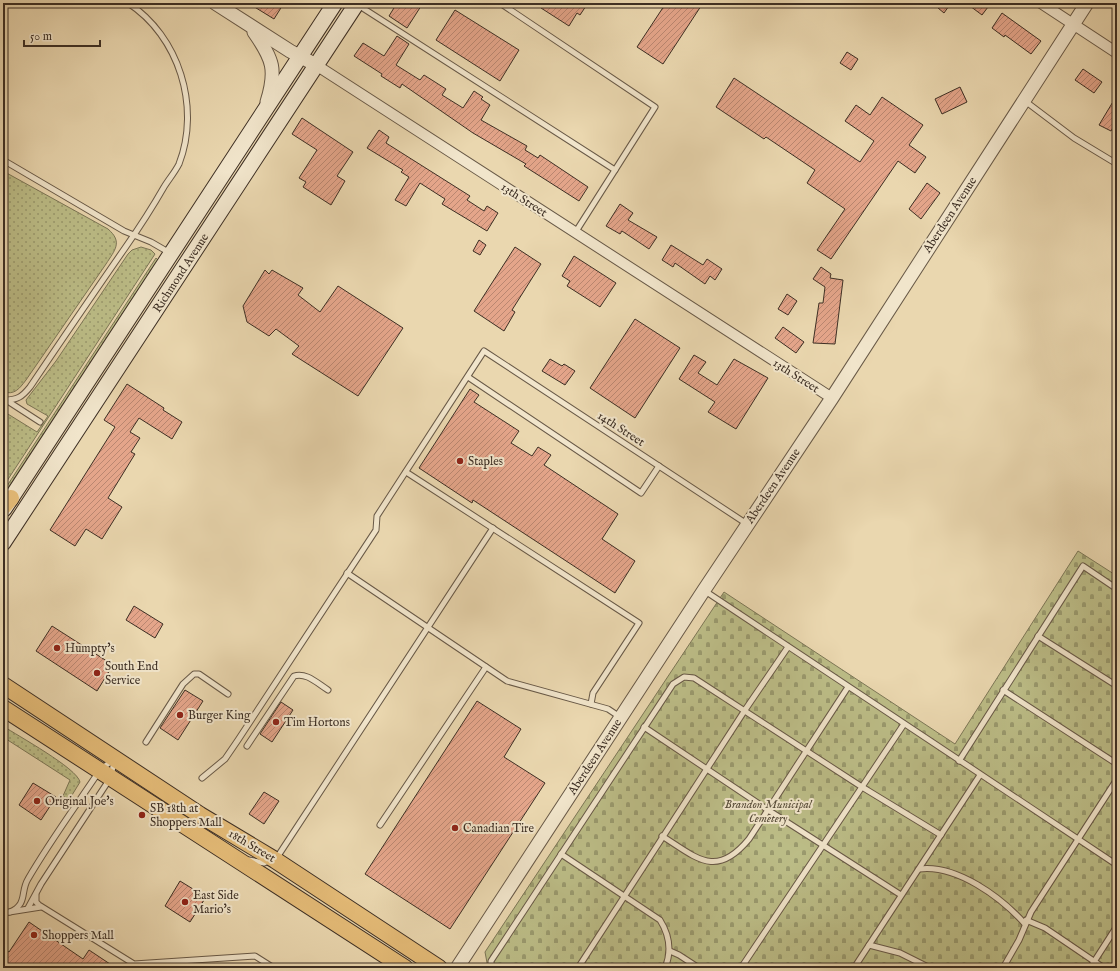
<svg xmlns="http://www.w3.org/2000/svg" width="1120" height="971" viewBox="0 0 1120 971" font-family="'IM FELL English',serif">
<defs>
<pattern id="grass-dots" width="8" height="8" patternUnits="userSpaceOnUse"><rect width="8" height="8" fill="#bcbd87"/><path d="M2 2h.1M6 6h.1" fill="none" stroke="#9a9a6e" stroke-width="1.8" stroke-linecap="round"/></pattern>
<pattern id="cemetery-stones" width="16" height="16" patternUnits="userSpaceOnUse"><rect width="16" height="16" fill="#bcbd87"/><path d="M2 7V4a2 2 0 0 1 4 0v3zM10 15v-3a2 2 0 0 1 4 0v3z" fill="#9a9a6e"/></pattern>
<pattern id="building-hatch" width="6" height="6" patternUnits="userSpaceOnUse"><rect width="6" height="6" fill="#e4a58a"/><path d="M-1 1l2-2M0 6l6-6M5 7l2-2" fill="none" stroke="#ba8771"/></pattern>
</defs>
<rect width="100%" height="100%" fill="#ead7af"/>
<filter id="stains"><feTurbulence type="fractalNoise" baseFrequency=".005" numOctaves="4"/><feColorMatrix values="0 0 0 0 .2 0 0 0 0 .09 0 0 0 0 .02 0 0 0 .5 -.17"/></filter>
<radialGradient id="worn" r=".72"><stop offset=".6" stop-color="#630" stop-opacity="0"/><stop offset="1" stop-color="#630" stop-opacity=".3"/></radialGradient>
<g fill="url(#grass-dots)" stroke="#7c7656">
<path d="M3 171 108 229C123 242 115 250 106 264L26 380C19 389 15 395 3 392Z"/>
<path d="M141 247 151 250 155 254 3 487V411L37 432 48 416 27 404 26 400 56 361 128 254 132 250Z"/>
<path d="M156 258 158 260 3 498V492Z"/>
<path d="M3 726C18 736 77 768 80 782L69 800 63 796 70 780 3 737Z"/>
</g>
<path fill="url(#cemetery-stones)" stroke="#7c7656" d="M1078 551 1117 576V968H488L485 952 724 592 955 744Z"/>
<g fill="url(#building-hatch)" stroke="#3d2f24">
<path d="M248 3H284L274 19Z"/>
<path d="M397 3H423L407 28 389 16Z"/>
<path d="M544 3H588L580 15 577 13 569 26 541 8Z"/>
<path d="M666 3H703L663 64 637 47Z"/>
<path d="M942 3H951L944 13 938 8Z"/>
<path d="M966 3H991L982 15Z"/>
<path d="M455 10 519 50 500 81 436 40Z"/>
<path d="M1002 13 1041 41 1031 54 1005 35 1004 37 992 28Z"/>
<path d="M397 36 409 44 396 65 420 80 424 75 446 89 442 95 463 108 474 91 483 97 481 99 490 105 481 120 527 146 525 150 538 158 540 155 588 187 579 201 524 166 526 164 473 133 402 84 400 88 381 76 382 74 354 56 363 43 384 56Z"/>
<path d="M847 52 858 59 851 70 840 63Z"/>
<path d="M1083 69 1102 82 1094 93 1075 80Z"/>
<path d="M734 78 860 162 874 141 845 121 856 105 870 115 882 97 923 125 909 145 926 157 915 173 898 161 831 259 817 250 845 209 807 183 815 170 766 137 764 139 716 107Z"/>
<path d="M960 87 967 102 942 114 935 99Z"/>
<path d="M1117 95V120L1111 131 1099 125Z"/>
<path d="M302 118 353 152 337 176 345 181 331 205 303 187 306 182 299 178 317 150 292 134Z"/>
<path d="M379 130 389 137 386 143 470 196 467 200 484 211 487 206 498 213 487 231 442 204 445 199 420 183 406 206 395 200 409 177 401 172 403 170 367 148Z"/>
<path d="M927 183 940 193 921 219 909 209Z"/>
<path d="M620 204 633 213 628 220 657 237 649 249 622 231 620 234 606 226Z"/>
<path d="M479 240 486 245 480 255 473 251Z"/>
<path d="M671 245 703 265 707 259 722 269 715 280 710 276 705 284 675 263 673 267 662 260Z"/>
<path d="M515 247 541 264 512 310 515 312 504 331 474 311Z"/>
<path d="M574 256 616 283 600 307 567 286 570 281 562 276Z"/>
<path d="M821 267 831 274 830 278 843 280 835 344 813 343 819 303H823L825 287 813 279Z"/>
<path d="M265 270 269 274 272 270 303 288 298 295 320 312 338 286 403 328 358 396 292 354 299 346 276 329 269 336 247 322 243 306Z"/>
<path d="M787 294 797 301 788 315 778 309Z"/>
<path d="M635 319 680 348 635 418 590 388Z"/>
<path d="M783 327 804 342 796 353 775 338Z"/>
<path d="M694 355 706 362 698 373 717 385 734 359 768 378 736 429 708 412 715 402 679 379Z"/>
<path d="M550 359 562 366 564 364 575 371 565 385 542 371Z"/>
<path d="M127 384 164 408 163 410 182 422 172 439 139 418 130 432 140 438 131 452 135 454 108 498 122 507 102 539 86 529 75 546 50 530 115 427 104 420Z"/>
<path d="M470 389 479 395 474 402 519 431 511 443 532 456 538 447 551 455 544 465 618 514 602 539 635 561 615 593 473 500 472 503 419 468Z"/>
<path d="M134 606 163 624 155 638 126 620Z"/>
<path d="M52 626 113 665 97 691 36 651Z"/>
<path d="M185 690 203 701 178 740 160 728Z"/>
<path d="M477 701 521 729 504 757 545 783 450 929 365 874Z"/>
<path d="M281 702 293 710 272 742 260 734Z"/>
<path d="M33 783 56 797 41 820 19 805Z"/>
<path d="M264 792 279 801 264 824 249 814Z"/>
<path d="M180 881 206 897 190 922 165 906Z"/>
<path d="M29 922 83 959 89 950 116 968H3V948L9 952Z"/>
</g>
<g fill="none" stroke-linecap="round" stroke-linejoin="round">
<defs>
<g id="service">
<path d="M500 3 655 107 575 233"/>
<path d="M358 5 615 170"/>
<path d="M1025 101 1074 138 1117 164"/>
<path d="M3 160 124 231 151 242 170 253"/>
<path d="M468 377 641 493 659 466"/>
<path d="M5 400C17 400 22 397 30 387 61 341 93 294 125 248 139 228 152 208 164 187 169 179 175 172 179 164 201 107 179 36 128 3"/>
<path d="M6 400 40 422"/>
<path d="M406 472 639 623 593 693 591 704"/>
<path d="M347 573 507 681 608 709 620 717"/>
<path d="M705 591 1117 865"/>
<path d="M1038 636 1117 686"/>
<path d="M1003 690 1117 764"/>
<path d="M644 727 768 810 901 895"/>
<path d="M146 742 183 684 194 674H199L228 694"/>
<path d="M247 746 294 676C306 672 317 683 328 690"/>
<path d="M959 761 1083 566 1117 589"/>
<path d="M202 778 225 759 238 740 376 530 377 516 484 351 747 524"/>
<path d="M380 825 486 667"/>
<path d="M662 836C697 858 716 879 749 839L848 687"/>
<path d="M561 854 660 920C670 936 672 951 665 968"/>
<path d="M276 859 493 528"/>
<path d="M249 860 264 863 268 861"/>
<path d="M919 869C956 864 1001 897 1025 924"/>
<path d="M36 895V902L39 905 134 964 255 956 274 968"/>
<path d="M28 908 41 884 111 777 114 761"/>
<path d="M10 912C28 904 20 892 28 879 50 841 76 806 100 770L113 760"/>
<path d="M3 913 41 907"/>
<path d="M1026 920 1045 928 1104 968"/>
<path d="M869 945 900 953 930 968"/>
<path d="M670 951 679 955 699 968"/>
<path d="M491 968V961L673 684 684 677 694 678 862 787 941 835"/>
<path d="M578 968 745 710 788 647"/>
<path d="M741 968 904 724"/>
<path d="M854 968 980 775"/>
<path d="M1003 968 1019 940 1031 912 1117 779"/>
<path d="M1090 968 1117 926"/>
</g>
<g id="minor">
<path d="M1041 3 1117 53"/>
<path d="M316 65 832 398"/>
</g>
<g id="tertiary">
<path d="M215 3 290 51 316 65"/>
<path d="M254 32C273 59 277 70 267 102"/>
<path d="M457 968 704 590 832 398 1087 3"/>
</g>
<g id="secondary">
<path d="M4 509 335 3"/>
<path d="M3 543 357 3"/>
</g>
<g id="primary">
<path d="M3 507 11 498"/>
<path d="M3 685 200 815 275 860 439 968"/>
<path d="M3 708 405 968"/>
</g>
</defs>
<use href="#service" stroke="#685947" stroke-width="7"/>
<use href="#minor" stroke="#685947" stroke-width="12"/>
<use href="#tertiary" stroke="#685947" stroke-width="15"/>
<use href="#secondary" stroke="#3d2f24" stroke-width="17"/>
<use href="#primary" stroke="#3d2f24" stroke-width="18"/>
<use href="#service" stroke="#f1e5cb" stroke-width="5"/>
<use href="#minor" stroke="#f1e5cb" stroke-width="10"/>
<use href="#tertiary" stroke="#f1e5cb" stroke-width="13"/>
<use href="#secondary" stroke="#f1e5cb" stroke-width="15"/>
<use href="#primary" stroke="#e5bc78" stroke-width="16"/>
</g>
<g fill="#8f2418" stroke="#f1e5cb" stroke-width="1.5">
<circle cx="460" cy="461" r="4"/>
<circle cx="57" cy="648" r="4"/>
<circle cx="97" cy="673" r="4"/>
<circle cx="180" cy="715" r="4"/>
<circle cx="276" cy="722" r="4"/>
<circle cx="37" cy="801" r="4"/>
<circle cx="142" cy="815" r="4"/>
<circle cx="455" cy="828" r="4"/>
<circle cx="185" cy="902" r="4"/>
<circle cx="34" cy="935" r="4"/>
</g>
<g text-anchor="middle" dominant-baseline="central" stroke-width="4" stroke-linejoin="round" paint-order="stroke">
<g font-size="12" fill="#3d2f24" stroke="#f1e5cb">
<text transform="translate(524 200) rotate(33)">13th Street</text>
<text transform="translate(950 215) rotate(-57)">Aberdeen Avenue</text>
<text transform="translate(181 273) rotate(-57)">Richmond Avenue</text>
<text transform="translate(796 376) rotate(33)">13th Street</text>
<text transform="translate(621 429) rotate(33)">14th Street</text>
<text transform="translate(773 486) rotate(-56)">Aberdeen Avenue</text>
<text transform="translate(595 757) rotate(-57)">Aberdeen Avenue</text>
<text transform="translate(252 846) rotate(31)">18th Street</text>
</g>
<g font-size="12" fill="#3d2f24" stroke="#f1e5cb" text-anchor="start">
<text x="468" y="461">Staples</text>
<text x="65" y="648">Humpty's</text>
<text x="105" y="666">South End<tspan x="105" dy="14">Service</tspan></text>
<text x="188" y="715">Burger King</text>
<text x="284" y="722">Tim Hortons</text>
<text x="45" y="801">Original Joe's</text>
<text x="150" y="808">SB 18th at<tspan x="150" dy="14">Shoppers Mall</tspan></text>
<text x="463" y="828">Canadian Tire</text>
<text x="193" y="895">East Side<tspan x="193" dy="14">Mario's</tspan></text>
<text x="42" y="935">Shoppers Mall</text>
</g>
<g font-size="12" font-style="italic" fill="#564b38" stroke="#f1e5cb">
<text x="768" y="804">Brandon Municipal<tspan x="768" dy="14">Cemetery</tspan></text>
</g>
</g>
<rect width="1120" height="971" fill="none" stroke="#ead7af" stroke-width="16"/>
<rect x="4" y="4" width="1112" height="963" fill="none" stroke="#3d2f24" stroke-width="2"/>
<rect x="8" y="8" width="1104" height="955" fill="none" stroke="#3d2f24"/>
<path d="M24 40v6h76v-6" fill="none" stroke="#3d2f24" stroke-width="2"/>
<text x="30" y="40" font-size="12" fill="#3d2f24" stroke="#f1e5cb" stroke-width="3" paint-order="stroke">50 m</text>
<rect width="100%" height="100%" filter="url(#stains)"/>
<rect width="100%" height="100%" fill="url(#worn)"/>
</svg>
